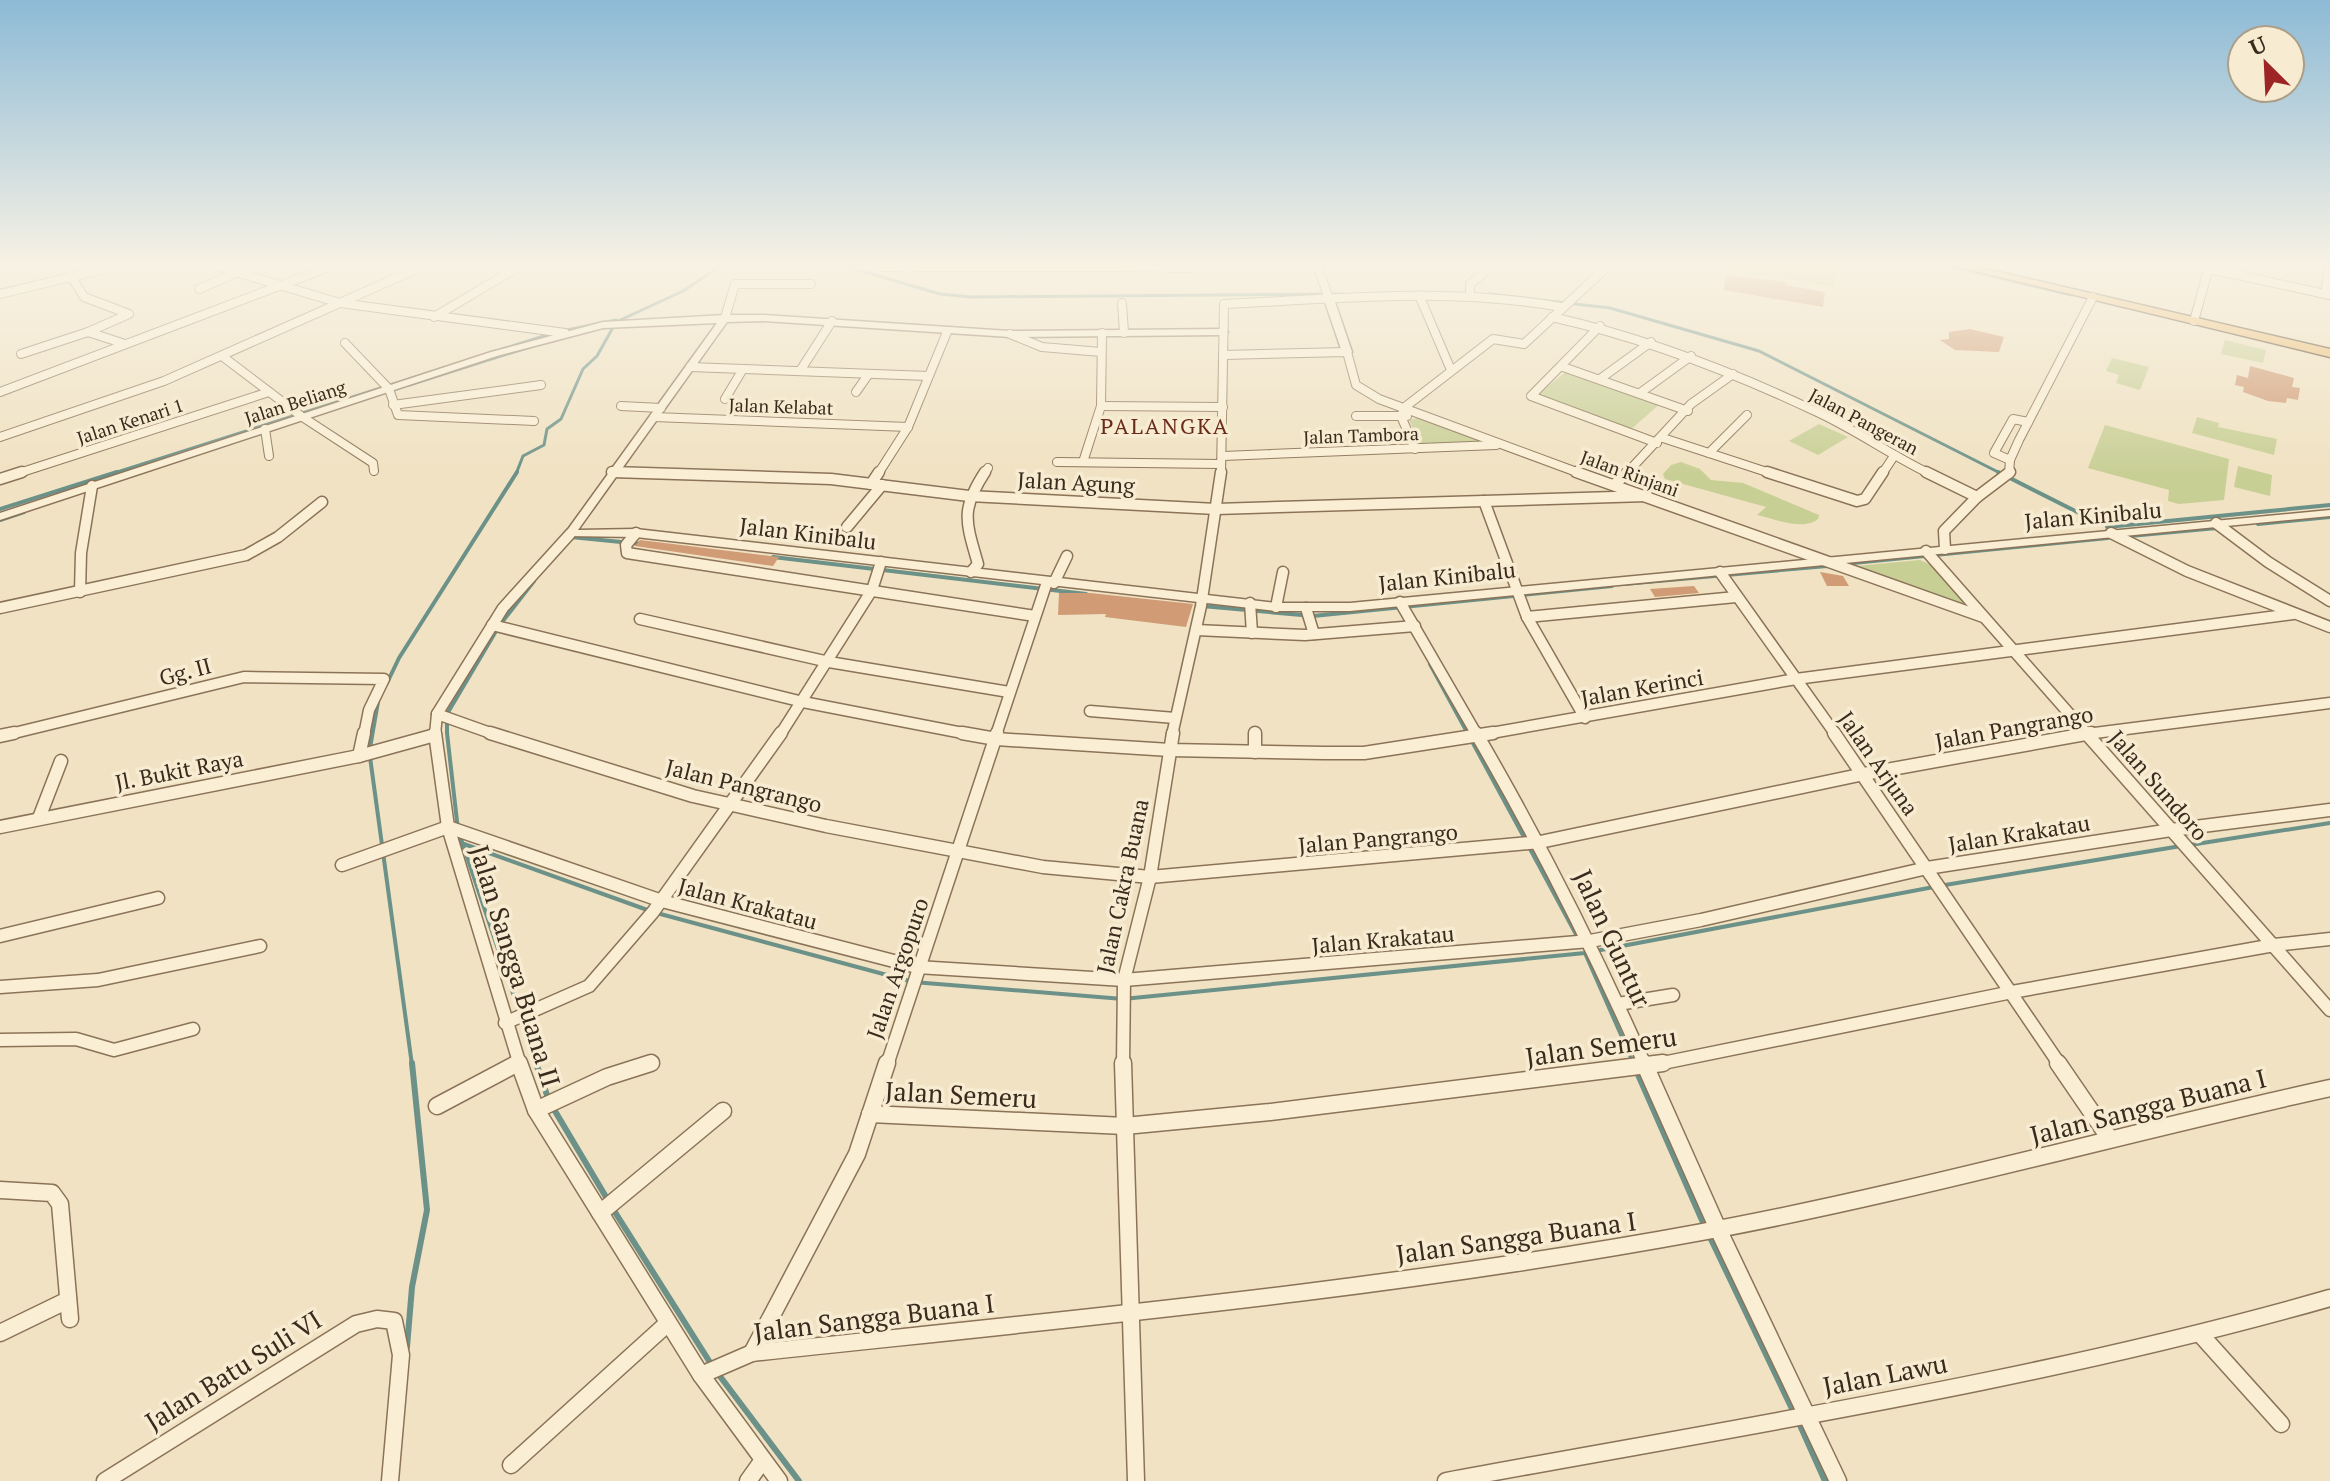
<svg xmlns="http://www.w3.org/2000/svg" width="2330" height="1481" viewBox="0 0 2330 1481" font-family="'PT Serif',serif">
<rect width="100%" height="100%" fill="#f0e2c2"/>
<g fill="#c8cf95">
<path d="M1717 267H1839L1834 287Z"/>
<path d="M2225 340 2266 350 2263 363 2221 354Z"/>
<path d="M2112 358 2149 367 2140 390 2116 383 2119 375 2106 371Z"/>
<path d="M1567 371 1661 403 1629 431 1534 397Z"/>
<path d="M1421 417 1485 442 1420 444 1409 420Z"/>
<path d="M2197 417 2219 423 2218 427 2277 439 2274 455 2192 433Z"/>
<path d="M1819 424 1848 437 1818 455 1789 441Z"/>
<path d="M2105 425 2229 459 2224 500 2179 504 2168 501 2169 490 2088 468Z"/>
<path d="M1681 462 1700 469 1711 480 1743 483 1819 515 1818 519C1804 531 1774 519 1757 515L1766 507 1665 479 1663 474 1671 465Z"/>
<path d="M2238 466 2272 475 2270 496 2234 487Z"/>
<path d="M1920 560 1933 566 1971 609 1846 567Z"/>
</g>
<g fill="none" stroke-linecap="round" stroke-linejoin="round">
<g stroke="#6b9188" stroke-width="3">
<path d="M848 267 940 294 971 297 1344 294"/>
<path d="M1952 267 2071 295"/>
<path d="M1489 294 1610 308 1759 351 2002 474"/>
<path d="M2099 301 2124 307"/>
<path d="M562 331 616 320"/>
<path d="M409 385 530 347"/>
<path d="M111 474 550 334"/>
<path d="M516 474 523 456 544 445 547 429 561 419 583 369 597 356 616 322 683 291 719 267"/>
</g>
<g stroke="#6b9188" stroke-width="4">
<path d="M1998 472 2095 521"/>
<path d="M0 509 117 472"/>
<path d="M0 520 24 512"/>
<path d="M2258 524 2330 517"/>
<path d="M2107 527 2330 505"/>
<path d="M2130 536 2217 528"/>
<path d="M571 537 641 544"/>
<path d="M773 557 1086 594"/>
<path d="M1843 564 2108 538"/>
<path d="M534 581 499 626 447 714V733L458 830 537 1065"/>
<path d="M1624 584 1827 566"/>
<path d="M1202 606 1313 616 1612 586"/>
<path d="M1430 664 1525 839"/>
<path d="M387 683 399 658 517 472"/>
<path d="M370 748 378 702"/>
<path d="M370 757 412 1065"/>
<path d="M464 844 653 912 913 982 1123 999 1585 953 1939 886 2181 846"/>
<path d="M2190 845 2330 823"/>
<path d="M1529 847 1578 938"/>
<path d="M1585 953 1633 1062"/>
</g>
<g stroke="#6b9188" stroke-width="6">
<path d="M536 1063 548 1098"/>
<path d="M1636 1070 1705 1227"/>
<path d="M552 1106 609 1202"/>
<path d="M613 1209 711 1364"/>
<path d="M1709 1235 1795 1415"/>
<path d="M407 1347 412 1287 427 1210 412 1063"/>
<path d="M716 1371 799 1481"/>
<path d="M1799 1423 1825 1481"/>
</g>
</g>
<g fill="#d09b75">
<path d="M1727 275 1786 282 1785 285 1825 292 1823 307 1723 290Z"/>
<path d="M1970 329 2004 337 1999 352 1955 350 1940 340 1949 339V332Z"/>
<path d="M2250 366 2294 378 2292 387 2300 388 2298 400 2287 398 2286 403 2268 401 2243 392 2244 387 2235 385 2237 375 2248 378Z"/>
<path d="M640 540 779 557 773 566 635 546Z"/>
<path d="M1820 572 1843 576 1849 586H1827Z"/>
<path d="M1694 586 1699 593 1655 597 1650 589Z"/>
<path d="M1059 593H1090L1193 604 1186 627 1105 617 1106 614 1058 615Z"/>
</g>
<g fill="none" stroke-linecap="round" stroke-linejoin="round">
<defs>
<g id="minor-far3">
<path d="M219 267 340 303 565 333"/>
<path d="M880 267H902"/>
<path d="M915 267H1124"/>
<path d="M1124 267 1190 268"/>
<path d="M1318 267 1330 302"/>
<path d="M2200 267 2330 295"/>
<path d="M71 276 84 297 129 314 88 332"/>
<path d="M199 289 238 272"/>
<path d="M0 294 112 267"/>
<path d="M2325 294 2329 267"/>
<path d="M1419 295 1451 370"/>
<path d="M1470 296V284L1492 267"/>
<path d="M1122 303 1124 333"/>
<path d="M434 317 518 267"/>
<path d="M1552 317C1645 338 1731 371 1817 412 1856 430 1891 455 1930 474"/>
<path d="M725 318 735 284H811"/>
<path d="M2194 321 2209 267"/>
<path d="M1600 326 1531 396 1657 443"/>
<path d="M1010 334 1042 347 1101 352"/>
<path d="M345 343 389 389 398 415 534 421"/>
<path d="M21 354 88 332 125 344"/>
<path d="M1223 355 1347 352 1356 385 1379 399 1582 474"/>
<path d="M222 356 301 416 373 463 374 471"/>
<path d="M690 367 928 376"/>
<path d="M1563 367 1688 411"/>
<path d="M800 371 832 321"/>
<path d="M1600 379 1651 342"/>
<path d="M0 392 329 267"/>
<path d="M856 392 868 375"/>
<path d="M1640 393 1691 356"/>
<path d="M725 399 743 369"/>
<path d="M393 405 541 385"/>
<path d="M621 406 661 408"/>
<path d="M1101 406 1223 407"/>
<path d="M1356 416H1407"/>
<path d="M654 417 908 427"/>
<path d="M265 429 269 456"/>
<path d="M0 437 164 381 421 267"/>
<path d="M1663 438 1773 474"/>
<path d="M1415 449 1401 416 1405 407 1493 339 1524 344 1607 267"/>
<path d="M1709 453 1747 415"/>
<path d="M1223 456 1496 445"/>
<path d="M2010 460 1994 453 2013 419 2028 422"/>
<path d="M1057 462 1221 464"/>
<path d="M1083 462 1101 406 1102 333"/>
<path d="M612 472 666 474"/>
<path d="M16 474 269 392"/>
<path d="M878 474 908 427 947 332"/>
<path d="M984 474 988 468"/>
<path d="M1221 474 1224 304C1337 299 1449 287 1561 307"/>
<path d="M1626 474 1691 404 1733 374"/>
<path d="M1882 474 1894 456"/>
<path d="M2009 474 2010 460 2019 440 2093 297"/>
</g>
<g id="minor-far2">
<path d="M612 472 831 479 969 496 1216 509 1647 496"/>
<path d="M1576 472 1983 617"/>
<path d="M1767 472 1857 501 1865 499 1883 472"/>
<path d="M1926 472 1977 497"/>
<path d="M0 479 22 472"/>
<path d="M871 484 879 472"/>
<path d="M1615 484 1628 472"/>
<path d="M1484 501 1527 617 1585 718"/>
<path d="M2216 523 2268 562 2330 601"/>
<path d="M847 527 882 485"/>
<path d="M636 533 626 545 627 553 1035 616"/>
<path d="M2111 533 2187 571 2330 627"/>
<path d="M1945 549 1944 531 1977 497 2010 472"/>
<path d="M1926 551 2088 735"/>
<path d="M971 572 978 564C966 522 960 510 985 472"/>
<path d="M1720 572 1836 735"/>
<path d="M1054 583 1067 556"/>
<path d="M80 592 81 553 92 486"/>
<path d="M1400 602 1477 735"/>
<path d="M1250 603 1252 633"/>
<path d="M1276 607 1283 572"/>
<path d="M0 608 246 555 278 537 322 502"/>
<path d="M1306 608 1314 634"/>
<path d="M1527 617 1736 597"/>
<path d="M640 619 829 662 1009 692"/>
<path d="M492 625 803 702 973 735"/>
<path d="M1196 630 1305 635 1415 626"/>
<path d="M1090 711 1175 718"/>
<path d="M437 714 496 735"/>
<path d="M6 735 244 677 384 679 369 710 364 735"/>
<path d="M435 735 437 714 503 608 570 534"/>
<path d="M780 735 872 590 881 562"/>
<path d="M996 735 1047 582"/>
<path d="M1172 735 1201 606 1221 472"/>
<path d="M1480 735 1796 679 2293 614"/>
<path d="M2079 735 2330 703"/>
</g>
<g id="minor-far1">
<path d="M435 733 448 827 520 1065"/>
<path d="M490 733 693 796 826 826 1043 867 1150 877 1540 842 1864 774 2091 733"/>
<path d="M962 733 996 739 1170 750 1324 753H1364L1493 733"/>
<path d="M1255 733V752"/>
<path d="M1476 733C1539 841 1594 950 1645 1065"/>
<path d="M1834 733 2060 1065"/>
<path d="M2086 733 2330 1010"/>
<path d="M0 736 14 733"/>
<path d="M359 756 364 733"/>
<path d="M39 818 61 761"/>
<path d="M0 827 359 756 435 735"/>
<path d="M448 827 662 901 917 967 1124 980 1590 941 1701 920 1927 868 2171 830 2330 810"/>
<path d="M342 865 448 827"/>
<path d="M0 936 158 898"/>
<path d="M0 987 98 980 260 946"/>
<path d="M1618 1004 1673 995"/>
<path d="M505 1023 589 986 653 912 781 733"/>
<path d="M0 1040 76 1039 114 1050 193 1029"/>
<path d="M515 1065 518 1063"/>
<path d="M646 1065 651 1063"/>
<path d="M887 1065 997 733"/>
<path d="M1123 1065 1124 980 1150 877 1173 733"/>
<path d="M1653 1065 2012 992 2274 945 2330 939"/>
</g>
<g id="minor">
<path d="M519 1063 536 1110 701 1375 779 1481"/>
<path d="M1123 1063 1136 1481"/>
<path d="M1644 1063 1718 1229 1838 1481"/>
<path d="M2058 1063 2110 1139"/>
<path d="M437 1106 518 1063"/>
<path d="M536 1110 607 1077 651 1063"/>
<path d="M870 1114 1125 1126 1270 1112 1663 1063"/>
<path d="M0 1190 52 1193 60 1204 70 1319"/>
<path d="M600 1213 723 1111"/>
<path d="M0 1333 68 1300"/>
<path d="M2201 1335 2281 1424"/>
<path d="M752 1353 857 1154 887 1063"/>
<path d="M701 1375 752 1353C1069 1319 1388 1290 1702 1232 1913 1193 2120 1134 2330 1088"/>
<path d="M511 1465 668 1323"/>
<path d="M105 1481 356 1324 377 1319 394 1321 401 1355 390 1481"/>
<path d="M748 1481 763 1460"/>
<path d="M1446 1481C1742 1426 2040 1381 2330 1298"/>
</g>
<g id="tertiary">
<path d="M1327 300 1335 302 1352 352 1350 354 1342 352 1325 302Z"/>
<path d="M725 315H764L1010 331 1223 329 1228 332 1223 335 1010 337 764 321 727 322 578 530 636 529 1276 603H1350L2330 510V516L1350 611H1276L636 537 566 536V532L717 323 603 328 497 356 0 520V513L491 352 603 322Z"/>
</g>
<path id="trunk" d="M1959 267H1978L2330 349V357Z"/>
</defs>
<use href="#minor-far3" stroke="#8b7358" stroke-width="10"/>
<use href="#minor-far2" stroke="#8b7358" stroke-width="13"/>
<use href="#minor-far1" stroke="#8b7358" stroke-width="15"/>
<use href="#minor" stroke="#8b7358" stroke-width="19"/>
<use href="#tertiary" stroke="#8b7358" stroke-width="3"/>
<use href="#trunk" stroke="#58412c" stroke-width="3"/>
<use href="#minor-far3" stroke="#faefd5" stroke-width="8"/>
<use href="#minor-far2" stroke="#faefd5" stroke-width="10"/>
<use href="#minor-far1" stroke="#faefd5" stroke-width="12"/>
<use href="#minor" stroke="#faefd5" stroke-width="16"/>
<use href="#tertiary" fill="#faefd5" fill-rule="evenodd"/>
<use href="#trunk" fill="#ecbd72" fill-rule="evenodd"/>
</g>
<linearGradient id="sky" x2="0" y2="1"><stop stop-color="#8dbad6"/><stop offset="0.56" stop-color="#f8f2e4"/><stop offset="1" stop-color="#f8f2e4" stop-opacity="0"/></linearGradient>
<rect width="2330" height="474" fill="url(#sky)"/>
<g text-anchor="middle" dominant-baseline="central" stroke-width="7" stroke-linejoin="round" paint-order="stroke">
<g font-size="18" fill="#3a2b1d" stroke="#f7ecd2">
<text transform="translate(295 402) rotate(-18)">Jalan Beliang</text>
<text transform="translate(781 406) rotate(2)">Jalan Kelabat</text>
<text transform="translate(130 421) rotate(-18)">Jalan Kenari 1</text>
<text transform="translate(1864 421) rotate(28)">Jalan Pangeran</text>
<text transform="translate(1361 435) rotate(-2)">Jalan Tambora</text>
<text transform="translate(1630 473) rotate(20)">Jalan Rinjani</text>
</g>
<g font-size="22" letter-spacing="2" fill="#692b1a" stroke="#f7ecd2">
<text x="1165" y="425">PALANGKA</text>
</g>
<g font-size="22" fill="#3a2b1d" stroke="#f7ecd2">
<text transform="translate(1076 482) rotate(3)">Jalan Agung</text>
<text transform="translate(2093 515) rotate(-5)">Jalan Kinibalu</text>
<text transform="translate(808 533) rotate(7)">Jalan Kinibalu</text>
<text transform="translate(1447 576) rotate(-6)">Jalan Kinibalu</text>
<text transform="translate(185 671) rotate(-15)">Gg. II</text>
<text transform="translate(1642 687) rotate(-10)">Jalan Kerinci</text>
<text transform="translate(2014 727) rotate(-10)">Jalan Pangrango</text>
<text transform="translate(1879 763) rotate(55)">Jalan Arjuna</text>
<text transform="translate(179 770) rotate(-11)">Jl. Bukit Raya</text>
<text transform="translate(744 785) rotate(14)">Jalan Pangrango</text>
<text transform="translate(2159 785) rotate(49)">Jalan Sundoro</text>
<text transform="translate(2019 833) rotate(-9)">Jalan Krakatau</text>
<text transform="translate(1378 838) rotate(-5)">Jalan Pangrango</text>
<text transform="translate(1122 886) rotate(-78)">Jalan Cakra Buana</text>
<text transform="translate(748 903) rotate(15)">Jalan Krakatau</text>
<text transform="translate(1383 939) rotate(-5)">Jalan Krakatau</text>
<text transform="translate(897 968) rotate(-71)">Jalan Argopuro</text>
</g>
<g font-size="26" fill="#3a2b1d" stroke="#f7ecd2">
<text transform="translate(1613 938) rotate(65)">Jalan Guntur</text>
<text transform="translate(516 966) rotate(73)">Jalan Sangga Buana II</text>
<text transform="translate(1601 1046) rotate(-8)">Jalan Semeru</text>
<text transform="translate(961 1094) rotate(3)">Jalan Semeru</text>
<text transform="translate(2148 1106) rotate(-14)">Jalan Sangga Buana I</text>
<text transform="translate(1516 1237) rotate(-8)">Jalan Sangga Buana I</text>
<text transform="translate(874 1317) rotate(-7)">Jalan Sangga Buana I</text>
<text transform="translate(233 1370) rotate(-32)">Jalan Batu Suli VI</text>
<text transform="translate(1885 1374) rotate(-11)">Jalan Lawu</text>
</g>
</g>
<g transform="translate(2266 64) rotate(336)"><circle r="38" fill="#f7ecd2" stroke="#ab9f8a" stroke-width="2"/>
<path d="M0-6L14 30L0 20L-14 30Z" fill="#9d2525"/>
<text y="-12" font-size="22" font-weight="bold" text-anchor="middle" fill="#3a2b1d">U</text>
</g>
</svg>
